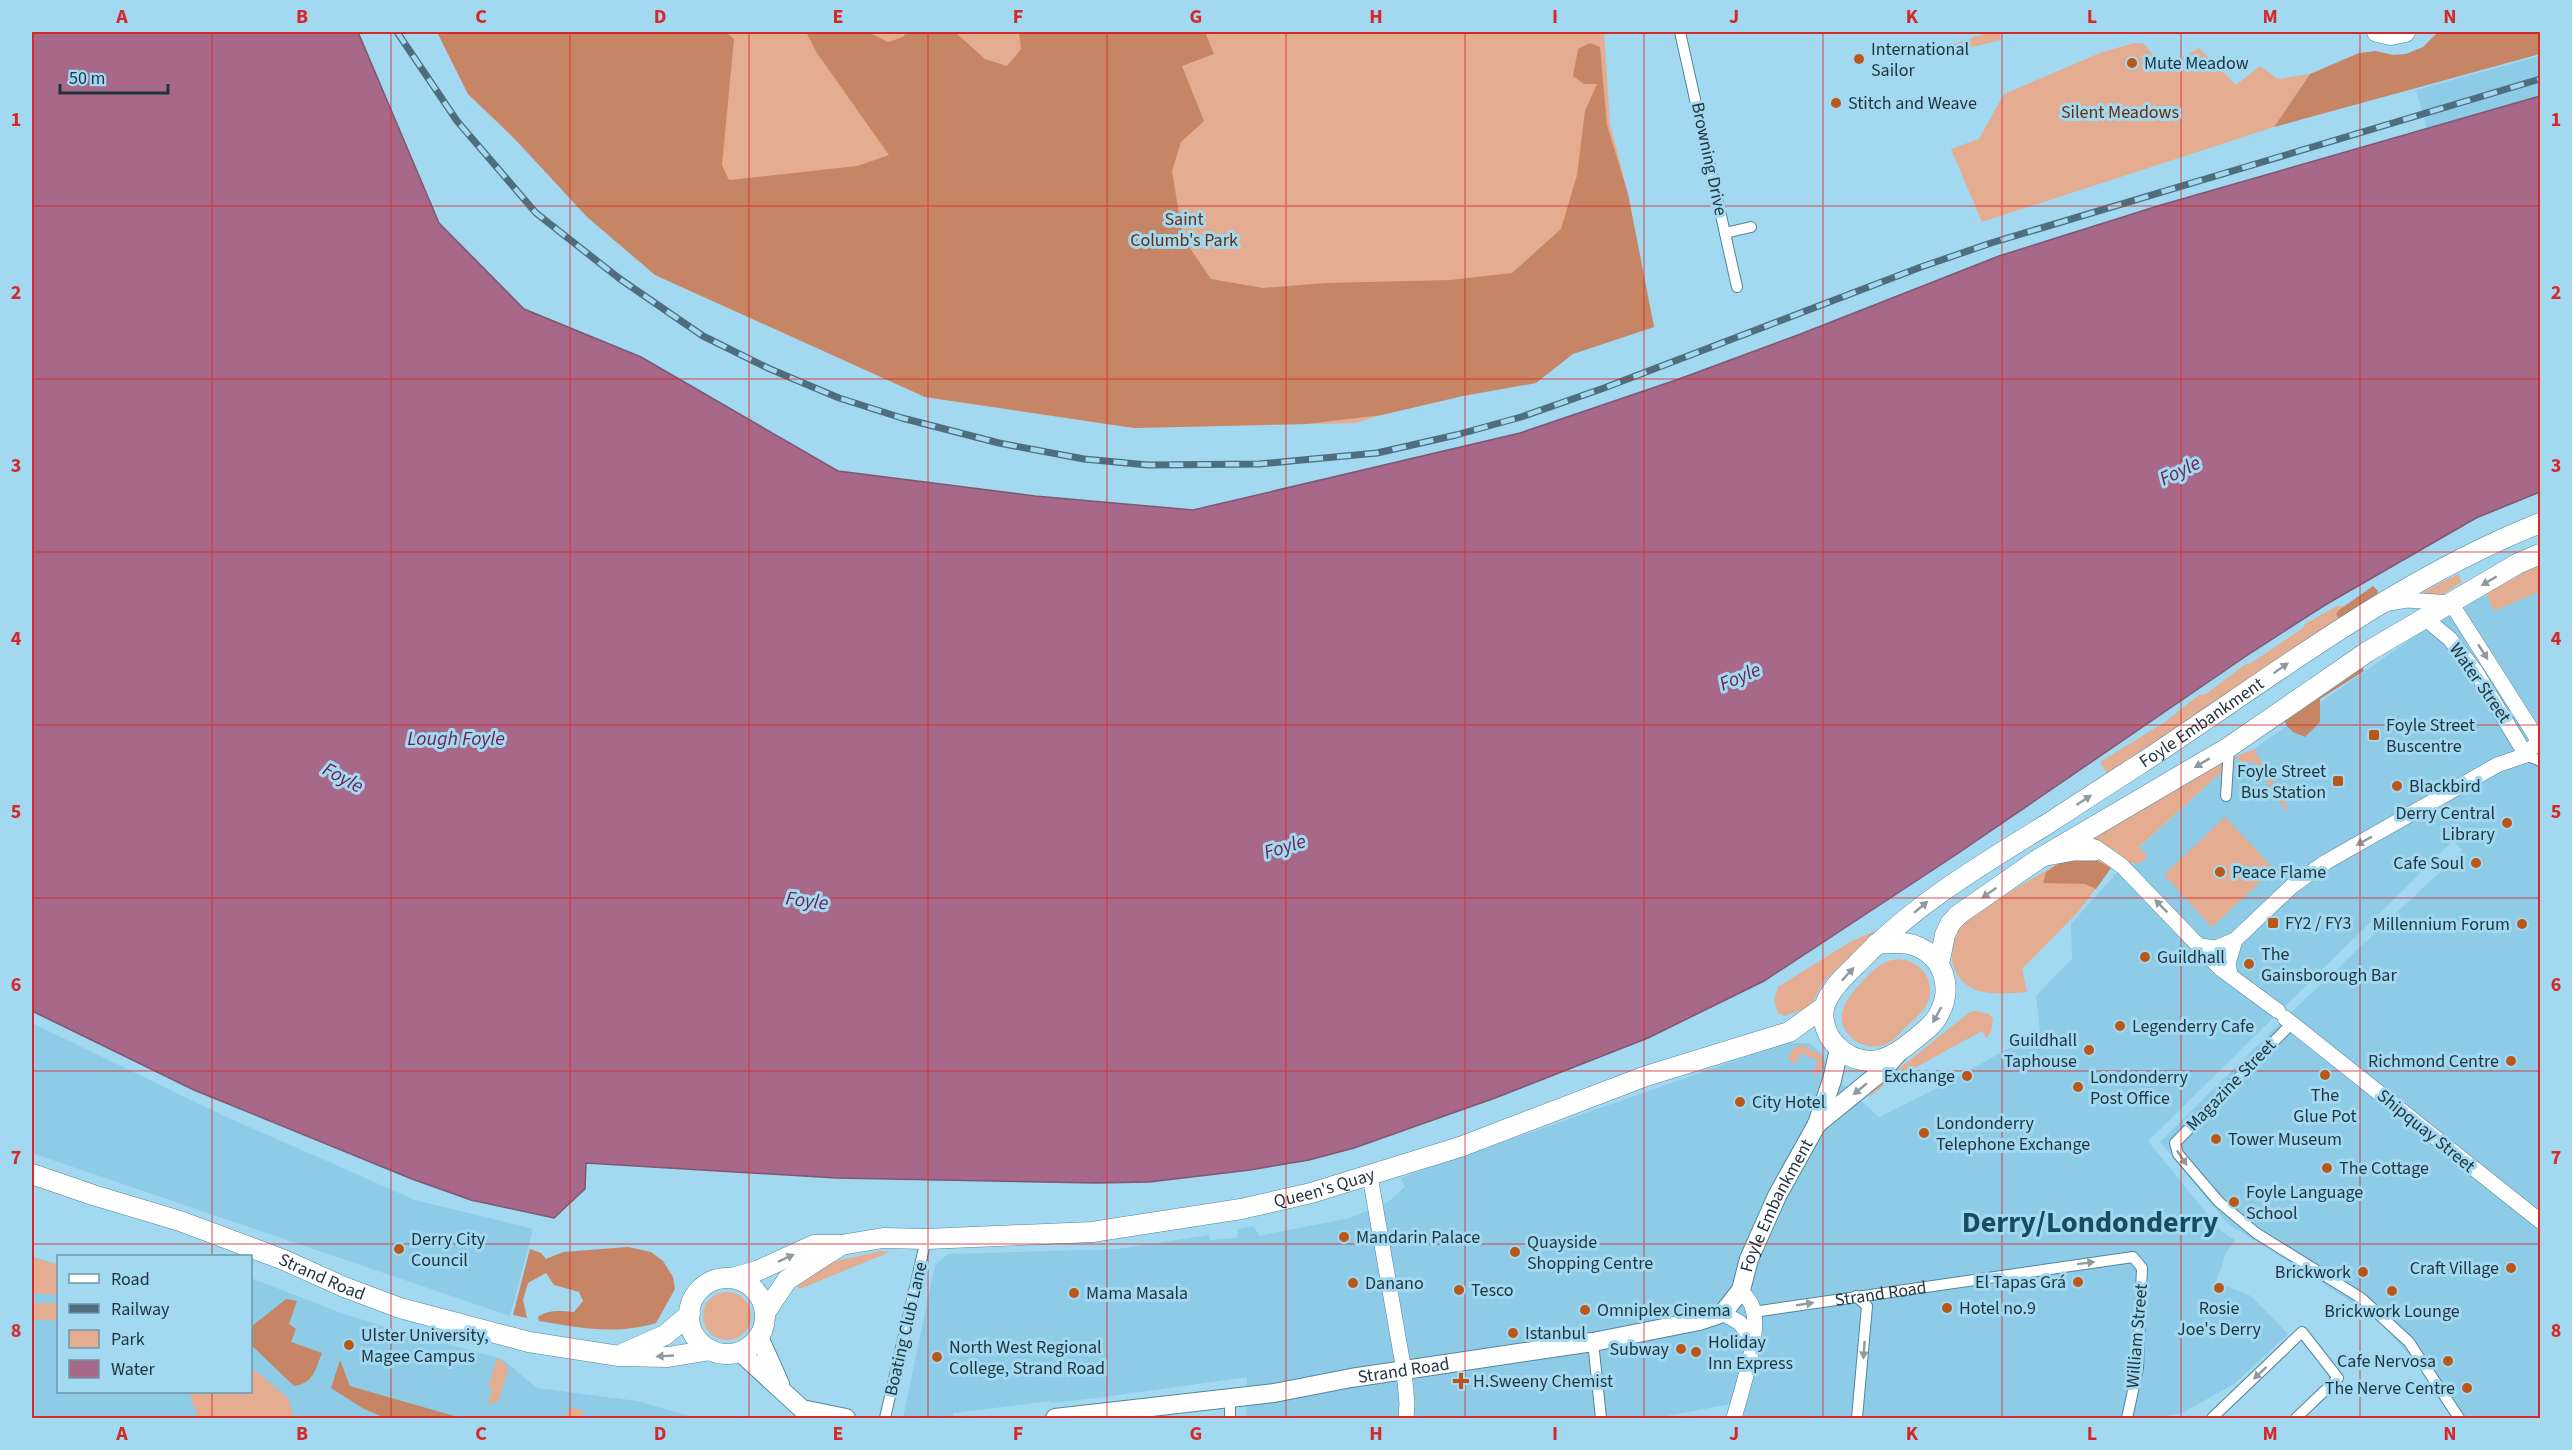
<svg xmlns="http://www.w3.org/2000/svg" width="2572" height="1450" viewBox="0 0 2572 1450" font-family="'Source Sans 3',sans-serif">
<rect width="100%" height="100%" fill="#a2d8f0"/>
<g fill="#8ecbe7">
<path d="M2540 56V96L2427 128 2416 90Z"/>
<path d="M2540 573V1418H2453L2412 1358 2382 1325 2344 1297 2227 1223 2160 1142 2285 1018 2458 855 2462 850 2453 841 2148 1141 2221 1231 2235 1240 2226 1253 2216 1282 2251 1296 2288 1334 2234 1384 2182 1413 2154 1418H1738L1741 1402 1656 1418H1246L1247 1377 1097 1398 1051 1403V1401L953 1413V1418H903L935 1265 948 1254 1118 1249 1209 1235 1210 1240 1237 1238 1238 1229 1254 1226 1259 1236 1350 1218 1388 1202 1405 1187 1401 1178 1785 1043H1810L1823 1055 1827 1070 1879 1117 1939 1087 2040 1031 2036 996 2072 959 2071 924 2139 848 2238 757 2254 749 2454 609Z"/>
<path d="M32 1023 222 1115 415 1200 533 1229 510 1316 32 1153Z"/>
<path d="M32 1257 58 1264V1392H250L251 1278 341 1313 398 1331 502 1359 537 1388 637 1401 696 1418H32Z"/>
</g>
<g fill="#e4ac90">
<path d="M437 32H1604L1610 124 1628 194 1654 327 1356 423 1134 428 925 397 655 275 468 94Z"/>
<path d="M1990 32H1999L2002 40 1925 58 1926 53Z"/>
<path d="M2134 43 2144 44C2163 70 2176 61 2199 48L2236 85 2260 66 2278 79 2310 74 2274 127 1982 222 1951 149 1979 139 2004 94 2100 53Z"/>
<path d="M2540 564V591L2494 611 2486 593Z"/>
<path d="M2458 574 2462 582 2438 597 2421 593Z"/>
<path d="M2337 606H2347L2351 612 2108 775 2100 762 2165 722 2199 695 2206 694 2244 665 2251 663 2303 628 2305 624Z"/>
<path d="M2254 749 2288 808 2285 810 2253 761 2244 766 2238 757 2139 847 2148 857 2140 863H2129L2115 850 2086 839 2212 766Z"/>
<path d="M2225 817 2274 869 2212 927 2164 875Z"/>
<path d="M2064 860 2103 862 2111 868 2078 912 2022 969 2027 992C2010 993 1982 997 1967 985 1944 968 1950 937 1966 918Z"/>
<path d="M1879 929 1823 982 1814 1000 1803 1012 1801 1010 1784 1016 1778 1013 1774 1001 1778 987 1850 942Z"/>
<path d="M1900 959C1925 963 1939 986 1924 1009 1919 1016 1911 1022 1904 1029 1898 1035 1892 1043 1883 1045 1873 1048 1861 1046 1853 1039 1832 1021 1844 1001 1859 985 1872 971 1881 960 1900 959Z"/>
<path d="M1975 1011 1989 1014 1993 1019 1991 1032 1986 1038 1982 1031 1889 1082 1870 1096 1868 1093 1876 1087 1970 1012Z"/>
<path d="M1802 1045 1821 1055 1823 1064 1819 1074 1813 1073 1818 1061 1801 1053 1795 1064 1789 1060C1789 1052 1794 1046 1802 1045Z"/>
<path d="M881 1251 890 1252 802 1288H798L796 1283 827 1263Z"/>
<path d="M32 1257 58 1265V1295L32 1293Z"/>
<circle cx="727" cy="1316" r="24"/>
<rect x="32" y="1303" width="26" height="17"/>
<path d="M497 1358 507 1365 508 1371 498 1401 488 1405 492 1389 488 1387Z"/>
<path d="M251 1367 288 1398 293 1415 297 1418H198L189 1392H250Z"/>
<path d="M573 1408 582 1410 584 1418 575 1416 574 1418H563L569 1410Z"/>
</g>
<g fill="#c68666">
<path d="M437 32H725L734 39 722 165 729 180 857 166 889 155 817 53 806 32H868L888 42 903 37 907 32H955L985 59 1007 66 1021 49 1019 32H1205L1214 54 1182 66 1204 121 1181 142 1172 171 1183 238 1211 279 1263 288 1325 283 1450 280 1512 273 1561 229 1577 175 1585 111 1597 84H1584L1573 76 1578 49 1590 43 1600 47 1607 125 1628 194 1654 327 1573 354 1536 383 1463 396 1382 415 1306 424 1134 428 925 397 655 275 587 217 512 136 468 94Z"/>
<path d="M2438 32H2540V54L2274 127 2310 74 2359 53 2376 51 2393 55 2406 54 2423 47Z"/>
<path d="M2373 586 2378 591 2377 595 2339 619 2336 614 2339 610Z"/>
<path d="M2360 664 2364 671 2320 699V722L2305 737 2293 732 2286 725 2285 720Z"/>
<path d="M2093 858 2111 868 2096 889 2085 884 2043 883 2046 872 2064 860Z"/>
<path d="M628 1247 651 1252 663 1261 673 1277 675 1289 656 1323C616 1335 579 1328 539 1321L538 1317C549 1309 561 1311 574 1312L583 1301 579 1292 554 1285 546 1273 528 1283 523 1300 527 1318 513 1315 530 1249 541 1253 546 1259 563 1252Z"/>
<path d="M286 1299 297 1301 289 1324 296 1329 291 1342 322 1353C315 1370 314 1383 294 1386L251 1345V1327Z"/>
<path d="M340 1360 350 1386 461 1418H385L364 1409 331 1388Z"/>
</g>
<path fill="#a76889" stroke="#7e5872" stroke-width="1.5" d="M32 32H358L439 223 524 309 641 357 838 471 1035 496 1193 510 1520 433 1679 379 1798 335 1999 256 2161 205 2540 96V492L2476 518 2325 605 2252 652 1957 854 1764 981 1648 1038 1495 1098 1354 1148 1309 1160 1250 1170 1149 1182 1096 1183 837 1178 586 1163 585 1189 554 1218 471 1200 412 1179 194 1090 32 1011Z"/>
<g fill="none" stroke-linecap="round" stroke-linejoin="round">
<defs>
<g id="street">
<path d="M1680 32 1737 287"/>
<path d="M1725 233 1751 227"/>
<path d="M2526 755 2540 761"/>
<path d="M2226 796 2229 747"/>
<path d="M2292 1023 2175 1143 2178 1154 2219 1202 2256 1233 2361 1298 2409 1342 2459 1418"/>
<path d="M1856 1296 1867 1306 1857 1418"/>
<path id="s1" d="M1753 1312 2133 1257 2142 1268 2138 1368 2127 1418"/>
<path d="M1593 1342 1601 1418"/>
<path d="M885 1418 926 1239"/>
<path d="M1230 1418V1399"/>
<path d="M2212 1418 2302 1332 2338 1378 2296 1418"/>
</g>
<g id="secondary">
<path d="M2389 603 2407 600 2451 603 2538 740"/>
<path d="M2426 619 2450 639 2476 672 2526 755"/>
<path d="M2070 841 2095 847 2122 866 2221 969 2278 1011"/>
<path d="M2047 858 2074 853H2095"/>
<path d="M2200 946 2216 948 2235 940 2292 886 2326 862 2497 765 2526 755 2540 739"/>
<path d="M2230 974 2228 964 2235 940"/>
<path d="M2285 1018 2540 1221"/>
<path d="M1370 1176 1404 1371 1407 1403 1406 1418"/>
<path d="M1723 1313 1740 1323 1753 1341"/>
<path d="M1734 1418C1741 1392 1762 1331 1752 1306 1750 1300 1744 1295 1741 1290"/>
</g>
<g id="primary">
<path d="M1817 1124 1882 1071 1899 1052"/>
<path d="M759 1337 780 1384"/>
<path d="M740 1352 802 1409 846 1418"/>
<path id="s2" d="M1055 1418 1274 1393 1351 1378 1593 1342 1699 1321 1723 1313 1741 1290 1749 1259 1777 1196 1817 1124 1832 1080 1839 1049"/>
</g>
<g id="highway">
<path d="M2377 32 2391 35 2405 32"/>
<path id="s3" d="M1876 944C1889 943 1904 941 1916 946 1944 957 1953 988 1939 1014 1933 1026 1921 1034 1911 1042 1899 1052 1885 1061 1869 1061 1857 1060 1846 1056 1838 1047 1827 1038 1820 1018 1825 1005 1830 989 1846 975 1857 964 1913 905 1981 865 2049 823 2078 804 2107 785 2137 766 2268 680 2394 581 2540 523"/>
<path d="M1939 964 1945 935 1950 924 1958 915 2004 883 2037 860 2229 747 2367 652 2517 564 2540 554"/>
<path id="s4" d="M32 1174 93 1195 180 1221 284 1260 344 1287 400 1308 529 1342 619 1356 668 1357 711 1350"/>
<path id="s5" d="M732 1278 757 1271 814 1245H841L883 1238 926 1239 1092 1232 1241 1209 1311 1193 1460 1147 1646 1076 1789 1032 1824 1007"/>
<circle cx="727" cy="1316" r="38"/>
<path d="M765 1313 787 1280 841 1245"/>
<path d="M624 1353 665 1335 690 1314"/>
</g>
</defs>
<use href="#street" stroke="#52859b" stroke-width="12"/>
<use href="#secondary" stroke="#52859b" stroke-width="16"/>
<use href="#primary" stroke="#52859b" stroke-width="20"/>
<use href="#highway" stroke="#52859b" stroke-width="21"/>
<use href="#street" stroke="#fff" stroke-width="10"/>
<use href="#secondary" stroke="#fff" stroke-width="15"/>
<use href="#primary" stroke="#fff" stroke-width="18"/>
<use href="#highway" stroke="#fff" stroke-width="20"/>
<defs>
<path id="rail" d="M397 32 457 121 536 213 620 279 703 336 770 369 839 398 902 418 999 443 1084 459 1148 465 1259 464 1377 453 1456 435 1521 417 1604 388 1921 267 1991 243 2540 79"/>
</defs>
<use href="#rail" stroke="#4e6e7d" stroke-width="7"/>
<use href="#rail" stroke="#a2d8f0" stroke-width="4.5" stroke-dasharray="14" stroke-linecap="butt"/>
</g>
<defs><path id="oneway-solid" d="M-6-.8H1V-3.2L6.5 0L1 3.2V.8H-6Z" transform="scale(1.5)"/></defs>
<g fill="#8f9a9e">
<use href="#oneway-solid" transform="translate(2489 581) rotate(149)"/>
<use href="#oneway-solid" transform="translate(2483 652) rotate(57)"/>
<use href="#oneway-solid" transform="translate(2281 668) rotate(-35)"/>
<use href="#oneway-solid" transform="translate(2202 763) rotate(149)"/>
<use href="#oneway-solid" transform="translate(2084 800) rotate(-33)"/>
<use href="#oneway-solid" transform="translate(2364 841) rotate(151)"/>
<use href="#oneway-solid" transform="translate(1989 893) rotate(145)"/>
<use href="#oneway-solid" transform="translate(2161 906) rotate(-135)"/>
<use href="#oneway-solid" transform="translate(1921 907) rotate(-40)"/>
<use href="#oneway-solid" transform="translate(1848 974) rotate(-47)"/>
<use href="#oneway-solid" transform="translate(1937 1015) rotate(118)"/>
<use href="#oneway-solid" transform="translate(1860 1089) rotate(140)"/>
<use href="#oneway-solid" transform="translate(2182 1158) rotate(56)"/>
<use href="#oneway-solid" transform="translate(786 1258) rotate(-25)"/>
<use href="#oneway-solid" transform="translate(2086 1263) rotate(-7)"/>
<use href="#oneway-solid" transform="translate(1805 1304) rotate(-9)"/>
<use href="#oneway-solid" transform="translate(1864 1350) rotate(94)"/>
<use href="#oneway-solid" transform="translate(665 1356) rotate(177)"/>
<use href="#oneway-solid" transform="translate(2260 1373) rotate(137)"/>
</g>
<path fill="none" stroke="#d62828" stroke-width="1.5" stroke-opacity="0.55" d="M212 32V1256M391 32V1418M570 32V1418M749 32V1418M928 32V1418M1107 32V1418M1286 32V1418M1465 32V1418M1644 32V1418M1823 32V1418M2002 32V1418M2181 32V1418M2360 32V1418M32 206H2540M32 379H2540M32 552H2540M32 725H2540M32 898H2540M32 1071H2540M32 1244H2540M212 1392V1418"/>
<g fill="#b95719" stroke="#a2d8f0" stroke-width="2">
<circle cx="1859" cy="59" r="6"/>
<circle cx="2132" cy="63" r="6"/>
<circle cx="1836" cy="103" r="6"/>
<rect x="2368" y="729" width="12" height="12" rx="3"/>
<rect x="2332" y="775" width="12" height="12" rx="3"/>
<circle cx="2397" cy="786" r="6"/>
<circle cx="2507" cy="823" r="6"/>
<circle cx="2476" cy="863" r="6"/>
<circle cx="2220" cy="872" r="6"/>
<rect x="2267" y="917" width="12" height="12" rx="3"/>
<circle cx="2522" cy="924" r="6"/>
<circle cx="2145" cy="957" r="6"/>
<circle cx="2249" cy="964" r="6"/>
<circle cx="2120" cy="1026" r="6"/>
<circle cx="2089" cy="1050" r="6"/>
<circle cx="2511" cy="1061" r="6"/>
<circle cx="2325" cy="1075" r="6"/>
<circle cx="1967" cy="1076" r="6"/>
<circle cx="2078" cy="1087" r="6"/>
<circle cx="1740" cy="1102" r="6"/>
<circle cx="1924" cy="1133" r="6"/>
<circle cx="2216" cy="1139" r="6"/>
<circle cx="2327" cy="1168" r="6"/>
<circle cx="2234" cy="1202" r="6"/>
<circle cx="1344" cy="1237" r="6"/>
<circle cx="399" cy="1249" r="6"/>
<circle cx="1515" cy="1252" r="6"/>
<circle cx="2511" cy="1268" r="6"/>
<circle cx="2363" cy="1272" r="6"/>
<circle cx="2078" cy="1282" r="6"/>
<circle cx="1353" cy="1283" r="6"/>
<circle cx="2219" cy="1288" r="6"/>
<circle cx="1459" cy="1290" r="6"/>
<circle cx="2392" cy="1291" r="6"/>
<circle cx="1074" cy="1293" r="6"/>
<circle cx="1947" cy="1308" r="6"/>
<circle cx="1585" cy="1310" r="6"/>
<circle cx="1513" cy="1333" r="6"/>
<circle cx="349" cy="1345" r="6"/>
<circle cx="1681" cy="1349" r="6"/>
<circle cx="1696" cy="1352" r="6"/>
<circle cx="937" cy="1357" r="6"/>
<circle cx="2448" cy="1361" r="6"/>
<path d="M1458 1372h6v6h6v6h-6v6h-6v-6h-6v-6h6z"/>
<circle cx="2467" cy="1388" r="6"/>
</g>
<g text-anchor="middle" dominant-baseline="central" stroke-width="6" stroke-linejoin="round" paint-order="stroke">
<g font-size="18" fill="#1f343e" stroke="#a2d8f0" text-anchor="start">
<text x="1871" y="49">International<tspan x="1871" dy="21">Sailor</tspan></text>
<text x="2144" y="63">Mute Meadow</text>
<text x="1848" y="103">Stitch and Weave</text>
<text x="2386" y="725">Foyle Street<tspan x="2386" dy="21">Buscentre</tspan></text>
<text x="2326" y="771" text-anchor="end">Foyle Street<tspan x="2326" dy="21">Bus Station</tspan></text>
<text x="2409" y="786">Blackbird</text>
<text x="2495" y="813" text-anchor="end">Derry Central<tspan x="2495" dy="21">Library</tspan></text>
<text x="2464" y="863" text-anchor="end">Cafe Soul</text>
<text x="2232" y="872">Peace Flame</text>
<text x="2285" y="923">FY2 / FY3</text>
<text x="2510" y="924" text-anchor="end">Millennium Forum</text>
<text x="2261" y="954">The<tspan x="2261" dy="21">Gainsborough Bar</tspan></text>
<text x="2157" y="957">Guildhall</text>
<text x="2132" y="1026">Legenderry Cafe</text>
<text x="2077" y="1040" text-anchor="end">Guildhall<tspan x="2077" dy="21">Taphouse</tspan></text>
<text x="2499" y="1061" text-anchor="end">Richmond Centre</text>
<text x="1955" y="1076" text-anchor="end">Exchange</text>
<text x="2090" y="1077">Londonderry<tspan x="2090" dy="21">Post Office</tspan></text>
<text x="2325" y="1095" text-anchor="middle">The<tspan x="2325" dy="21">Glue Pot</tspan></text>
<text x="1752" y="1102">City Hotel</text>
<text x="1936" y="1123">Londonderry<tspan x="1936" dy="21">Telephone Exchange</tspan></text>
<text x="2228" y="1139">Tower Museum</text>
<text x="2339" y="1168">The Cottage</text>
<text x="2246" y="1192">Foyle Language<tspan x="2246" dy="21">School</tspan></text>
<text x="1356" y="1237">Mandarin Palace</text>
<text x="411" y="1239">Derry City<tspan x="411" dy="21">Council</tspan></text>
<text x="1527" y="1242">Quayside<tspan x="1527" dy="21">Shopping Centre</tspan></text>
<text x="2499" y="1268" text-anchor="end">Craft Village</text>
<text x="2351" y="1272" text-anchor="end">Brickwork</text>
<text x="2066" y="1282" text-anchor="end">El Tapas Grá</text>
<text x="1365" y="1283">Danano</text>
<text x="1471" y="1290">Tesco</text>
<text x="1086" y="1293">Mama Masala</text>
<text x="1959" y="1308">Hotel no.9</text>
<text x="2219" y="1308" text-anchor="middle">Rosie<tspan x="2219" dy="21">Joe's Derry</tspan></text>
<text x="1597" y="1310">Omniplex Cinema</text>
<text x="2392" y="1311" text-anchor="middle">Brickwork Lounge</text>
<text x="1525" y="1333">Istanbul</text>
<text x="361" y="1335">Ulster University,<tspan x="361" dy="21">Magee Campus</tspan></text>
<text x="1708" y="1342">Holiday<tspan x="1708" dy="21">Inn Express</tspan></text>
<text x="949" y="1347">North West Regional<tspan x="949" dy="21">College, Strand Road</tspan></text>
<text x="1669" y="1349" text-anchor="end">Subway</text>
<text x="2436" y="1361" text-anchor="end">Cafe Nervosa</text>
<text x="1473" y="1381">H.Sweeny Chemist</text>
<text x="2455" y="1388" text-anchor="end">The Nerve Centre</text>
</g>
<g font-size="18" fill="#6a2f09" stroke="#a2d8f0">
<text x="2120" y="112">Silent Meadows</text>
<text x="1184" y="219">Saint<tspan x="1184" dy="21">Columb's Park</tspan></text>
</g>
<g font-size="18" fill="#1f343e" stroke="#a2d8f0">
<text transform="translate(1709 159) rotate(78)">Browning Drive</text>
<text transform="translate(2480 683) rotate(55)">Water Street</text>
<text stroke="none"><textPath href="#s3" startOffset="764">Foyle Embankment</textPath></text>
<text transform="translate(2231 1085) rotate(-46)">Magazine Street</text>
<text transform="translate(2426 1131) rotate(39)">Shipquay Street</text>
<text stroke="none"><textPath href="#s5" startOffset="604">Queen's Quay</textPath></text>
<text stroke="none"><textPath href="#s2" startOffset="798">Foyle Embankment</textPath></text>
<text stroke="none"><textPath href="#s4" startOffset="308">Strand Road</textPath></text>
<text stroke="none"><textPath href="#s1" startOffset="129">Strand Road</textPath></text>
<text transform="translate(906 1329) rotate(-77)">Boating Club Lane</text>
<text transform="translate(2137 1336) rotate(-85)">William Street</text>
<text stroke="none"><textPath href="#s2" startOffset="352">Strand Road</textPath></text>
</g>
<g font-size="20" font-style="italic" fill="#702350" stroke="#a2d8f0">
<text transform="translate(2180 471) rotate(-26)">Foyle</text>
<text transform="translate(1740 677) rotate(-23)">Foyle</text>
<text x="456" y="739">Lough Foyle</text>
<text transform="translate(343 778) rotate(28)">Foyle</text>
<text transform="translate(1285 847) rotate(-17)">Foyle</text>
<text transform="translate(807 901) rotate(7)">Foyle</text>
</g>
<g font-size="30" font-weight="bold" fill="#184d61" stroke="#a2d8f0">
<text x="2090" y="1222">Derry/Londonderry</text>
</g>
</g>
<rect width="2572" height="1450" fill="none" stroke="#a2d8f0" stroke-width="66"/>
<rect x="57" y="1255" width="195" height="138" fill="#a2d8f0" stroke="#6e96a9" stroke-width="1.5"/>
<rect x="69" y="1274" width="30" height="9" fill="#ffffff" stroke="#6e96a9" stroke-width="1.5"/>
<text x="111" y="1285" font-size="18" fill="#1f343e">Road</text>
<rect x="69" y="1304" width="30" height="9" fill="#4e6e7d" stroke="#6e96a9" stroke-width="1.5"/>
<text x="111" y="1315" font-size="18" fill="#1f343e">Railway</text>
<rect x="69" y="1330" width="30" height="18" fill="#e4ac90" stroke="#6e96a9" stroke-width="1.5"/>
<text x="111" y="1345" font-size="18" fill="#1f343e">Park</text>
<rect x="69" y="1360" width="30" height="18" fill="#a76889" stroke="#6e96a9" stroke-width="1.5"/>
<text x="111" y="1375" font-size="18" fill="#1f343e">Water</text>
<path d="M60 84v9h108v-9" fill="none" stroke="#1f343e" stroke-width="3"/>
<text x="69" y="84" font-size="18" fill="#1f343e" stroke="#a2d8f0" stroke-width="4.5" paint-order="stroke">50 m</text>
<rect x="33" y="33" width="2506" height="1384" fill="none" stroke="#d62828" stroke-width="2"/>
<g font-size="20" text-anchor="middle" font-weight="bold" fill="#d62828">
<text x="122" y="23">A</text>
<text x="302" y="23">B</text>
<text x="481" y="23">C</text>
<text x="660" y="23">D</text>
<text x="838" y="23">E</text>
<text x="1018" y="23">F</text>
<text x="1196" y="23">G</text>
<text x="1376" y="23">H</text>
<text x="1555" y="23">I</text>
<text x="1734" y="23">J</text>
<text x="1912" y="23">K</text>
<text x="2092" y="23">L</text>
<text x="2270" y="23">M</text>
<text x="2450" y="23">N</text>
<text x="16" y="126">1</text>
<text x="2556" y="126">1</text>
<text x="16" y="299">2</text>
<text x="2556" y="299">2</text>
<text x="16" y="472">3</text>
<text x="2556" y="472">3</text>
<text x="16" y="645">4</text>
<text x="2556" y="645">4</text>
<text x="16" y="818">5</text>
<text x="2556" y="818">5</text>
<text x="16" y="991">6</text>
<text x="2556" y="991">6</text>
<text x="16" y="1164">7</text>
<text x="2556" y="1164">7</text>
<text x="16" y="1337">8</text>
<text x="2556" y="1337">8</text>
<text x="122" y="1440">A</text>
<text x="302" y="1440">B</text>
<text x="481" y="1440">C</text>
<text x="660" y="1440">D</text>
<text x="838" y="1440">E</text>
<text x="1018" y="1440">F</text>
<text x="1196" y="1440">G</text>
<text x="1376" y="1440">H</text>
<text x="1555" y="1440">I</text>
<text x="1734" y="1440">J</text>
<text x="1912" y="1440">K</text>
<text x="2092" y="1440">L</text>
<text x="2270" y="1440">M</text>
<text x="2450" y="1440">N</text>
</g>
</svg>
